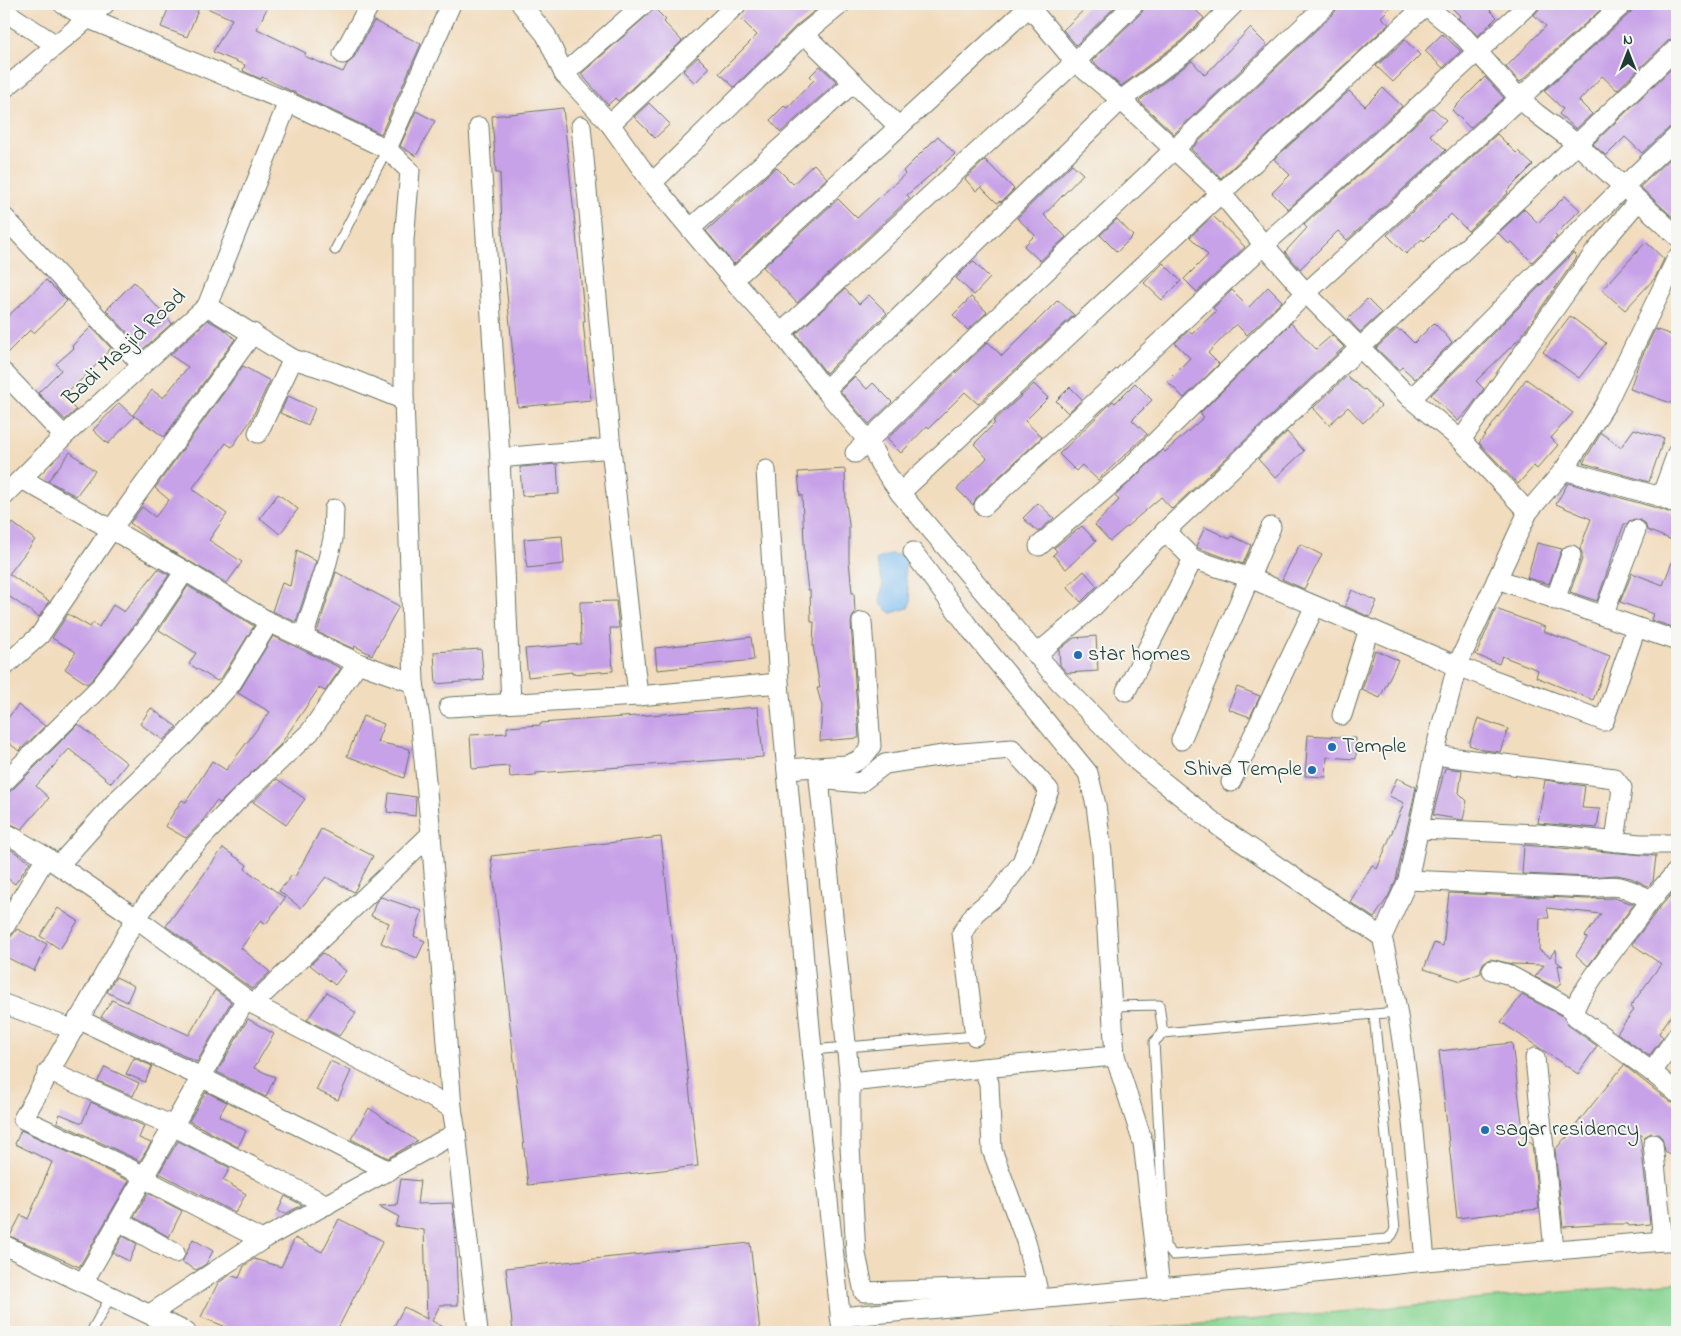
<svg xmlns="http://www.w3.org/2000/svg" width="1681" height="1336" viewBox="0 0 1681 1336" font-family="'Indie Flower',sans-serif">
<rect width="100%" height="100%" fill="#f6f6f2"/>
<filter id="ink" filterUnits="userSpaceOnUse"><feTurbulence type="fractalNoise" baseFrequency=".02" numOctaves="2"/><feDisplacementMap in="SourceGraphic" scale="10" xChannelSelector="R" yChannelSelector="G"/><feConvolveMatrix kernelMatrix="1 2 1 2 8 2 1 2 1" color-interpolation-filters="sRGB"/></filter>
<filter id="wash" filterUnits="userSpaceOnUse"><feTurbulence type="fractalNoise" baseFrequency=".0096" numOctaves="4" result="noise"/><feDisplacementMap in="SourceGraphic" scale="20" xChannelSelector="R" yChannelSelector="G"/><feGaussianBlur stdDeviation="1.12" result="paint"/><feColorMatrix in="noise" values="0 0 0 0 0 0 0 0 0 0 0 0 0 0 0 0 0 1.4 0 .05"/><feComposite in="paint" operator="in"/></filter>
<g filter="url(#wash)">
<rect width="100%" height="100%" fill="#f2dcbe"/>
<path fill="#89d593" stroke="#548964" d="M1677 1282V1332H1110Z"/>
<path fill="#7dbdf2" stroke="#4e7d93" d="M891 554 906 556 905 576 911 601 908 608 891 613 880 603 883 583 876 560Z"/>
<g id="blocks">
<g fill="#c8a2e8">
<path d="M170 4H269L257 29 306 53 304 56 343 72 347 64 353 59 374 21 421 44 381 134 262 77 261 79 243 71 245 65 213 52 232 19 200 5 187 37 161 27Z"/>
<path d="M750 4H823L796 26 734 87 719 73 757 35 739 17Z"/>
<path d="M1090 4H1118L1076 45 1063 30Z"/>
<path d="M1145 4H1189L1204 18 1182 40 1121 86 1092 61 1142 12Z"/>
<path d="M1338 4H1394L1381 17 1389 24 1221 178 1191 149 1335 12Z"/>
<path d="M1448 4H1484L1497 17 1478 36 1458 18 1460 16Z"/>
<path d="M1540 4H1607L1520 82 1506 67 1546 26 1534 15 1540 8Z"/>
<path d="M1634 4H1677V37L1669 40 1617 90 1602 76 1579 101 1592 114 1576 129 1559 114 1563 109 1544 91 1631 12Z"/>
<path d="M654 8 666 20 664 22 682 41 618 101 615 98 608 105 581 74 651 12Z"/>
<path d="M1250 28 1267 45 1174 134 1139 101 1192 61 1205 75Z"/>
<path d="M1442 34 1461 51 1443 68 1425 51Z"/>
<path d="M1405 40 1420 55 1393 82 1376 66Z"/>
<path d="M698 57 709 68 695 83 683 71Z"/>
<path d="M1677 63V125L1669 128 1642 153 1625 137 1606 156 1593 144Z"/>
<path d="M820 66 837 82 781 132 770 120 784 106 787 108 814 80 810 76Z"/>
<path d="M1485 77 1504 98 1470 128 1452 110Z"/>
<path d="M1383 88 1402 106 1288 209 1272 193 1290 175 1274 159 1349 91 1365 106Z"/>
<path d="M649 103 670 124 655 138 634 117Z"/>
<path d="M563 108 585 321H583L591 400 518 407 503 253 500 173H496L492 116Z"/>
<path d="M1433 108 1446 120 1430 135 1446 150 1347 240 1338 231 1300 269 1285 252 1307 228 1304 225Z"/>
<path d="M416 111 435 121 416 156 400 146Z"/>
<path d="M1497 134 1516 153 1518 151 1533 165 1507 191 1508 193 1468 231 1451 214 1424 241 1422 239 1406 254 1387 235Z"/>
<path d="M938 136 955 154 907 195 910 198 797 303 763 267 838 199 857 218 905 174 903 171Z"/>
<path d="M1677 151V221L1640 187Z"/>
<path d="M985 160 1014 189 1001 202 1000 201 997 203 981 187 976 191 965 179Z"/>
<path d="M814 164 827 178 734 264 706 231 776 167 793 184Z"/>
<path d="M1072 164 1083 174 1044 215 1066 237 1040 261 1024 246 1035 235 1017 218Z"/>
<path d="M1565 196 1580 210 1555 235 1557 237 1532 262 1511 241 1509 244 1498 233 1524 209 1538 223Z"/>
<path d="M1213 216 1245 247 1197 292 1184 279 1208 255 1190 237Z"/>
<path d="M1117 219 1133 236 1117 252 1100 235Z"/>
<path d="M1646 242 1664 259 1655 278 1625 310 1602 290Z"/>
<path d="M1573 253 1577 257 1519 339 1476 381 1484 389 1468 410 1458 421 1431 395Z"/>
<path d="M973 261 990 278 974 295 956 278Z"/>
<path d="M1163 263 1181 281 1162 300 1144 283Z"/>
<path d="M46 280 67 301 34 333 30 330 4 356V320Z"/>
<path d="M134 282 172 323 143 349 106 310Z"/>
<path d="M1268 287 1282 301 1247 335 1236 324 1208 353 1219 364 1184 398 1167 381 1190 358 1175 343 1188 331 1192 334 1216 311 1213 308 1232 290 1249 307Z"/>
<path d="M845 289 859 304 869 295 887 313 826 373 796 334Z"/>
<path d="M971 297 987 312 968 330 953 315Z"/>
<path d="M1367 299 1381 313 1360 332 1348 319Z"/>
<path d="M1058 300 1074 315 978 404 965 392 929 428 927 426 901 453 887 439 988 342 1002 356Z"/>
<path d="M1570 316 1606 343 1579 378 1543 352Z"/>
<path d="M208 320 225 330 235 339 164 437 133 415 152 390 163 398 188 367 170 355Z"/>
<path d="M1291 323 1316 349 1332 335 1344 347 1172 509 1161 497 1110 541 1095 525 1119 500 1115 496 1163 450 1165 452 1204 417 1200 413Z"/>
<path d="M1434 323 1452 342 1415 379 1402 367 1399 370 1376 348 1397 329 1399 331 1401 330 1414 343Z"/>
<path d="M91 327 111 348 88 374 62 396 76 410 65 420 38 393 61 370 56 364 74 348 72 346Z"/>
<path d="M1655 329 1677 337V405L1630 389 1638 365Z"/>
<path d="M243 366 270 381 267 387 251 420 232 447 226 443 192 489 227 514 209 540 242 562 227 583 154 541 130 523 142 507 155 517 169 500 155 488Z"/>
<path d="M1347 376 1363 390 1365 389 1381 406 1363 423 1348 407 1329 425 1313 408Z"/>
<path d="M854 377 867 389 873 383 892 402 869 424 840 391Z"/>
<path d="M1526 379 1573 413 1551 438 1558 445 1537 469 1534 466 1518 484 1479 443Z"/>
<path d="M1135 383 1152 400 1132 420 1147 434 1098 480 1082 465 1076 471 1059 454 1113 401 1115 403Z"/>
<path d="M1034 384 1048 398 1025 421 1042 437 976 498 973 505 957 489 987 458 974 444 995 423 993 422Z"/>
<path d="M1070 387 1082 399 1068 413 1056 401Z"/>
<path d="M288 396 315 408 308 425 280 413Z"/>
<path d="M119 403 134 417 108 444 93 430Z"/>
<path d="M1634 429 1664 438 1649 482 1583 463 1601 433 1621 447Z"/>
<path d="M1287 432 1304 451 1275 478 1258 459Z"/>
<path d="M70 452 95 471 76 496 48 481Z"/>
<path d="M557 464 559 494 522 496 520 467Z"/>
<path d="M845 469 846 504 849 524V560L852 593H854L855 613 852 618 851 623 859 738 820 741 822 706 817 688H820L813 645 814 622H811L810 590H808L805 566 802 495 800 496 798 472Z"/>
<path d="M1568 483 1657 508 1677 515V542L1647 530 1645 523 1640 520 1635 519 1629 521 1627 524H1624L1597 601 1570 592 1582 559V553L1580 548 1591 519 1556 504Z"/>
<path d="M278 494 298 509 280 534 260 518Z"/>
<path d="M1038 503 1054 518 1038 532 1023 518Z"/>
<path d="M13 523 35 540 9 574 49 601 39 617 4 593V535Z"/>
<path d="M1082 526 1096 541 1066 569 1053 555 1057 551 1054 548Z"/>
<path d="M1205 527 1230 539 1232 536 1251 545 1243 564 1198 548 1196 546Z"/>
<path d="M562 536 564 564 527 568 524 539Z"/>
<path d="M1537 543 1562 549 1549 584 1527 578Z"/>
<path d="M1300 544 1322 555 1304 589 1282 579Z"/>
<path d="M297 550 316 561 296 622 272 611 282 583 290 586Z"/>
<path d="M1676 552H1677V612L1672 627 1651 620 1653 614 1620 602 1632 573 1663 585Z"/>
<path d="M158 569 169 575 140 617 93 679 87 684 65 669 76 652 52 638 68 614 90 627 93 623 99 627 113 605 124 612Z"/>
<path d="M1084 571 1097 586 1081 602 1067 587Z"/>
<path d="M336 572 399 606 372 655 355 646 354 649 317 632Z"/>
<path d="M188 586 254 626 222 677 217 681 189 664 196 653 159 630Z"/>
<path d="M1352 590 1377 601 1370 617 1345 606Z"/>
<path d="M616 601 619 628H610L613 671 572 674V672L528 677 525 649 581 644 580 602Z"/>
<path d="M1496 609 1545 627 1543 631 1610 656 1593 700 1536 677 1538 670 1502 656 1499 664 1476 655Z"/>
<path d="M273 636 341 668 325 691 319 688 280 745 220 803 216 801 204 819 186 838 165 826 182 800 186 802 212 761 226 770 270 712 238 693Z"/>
<path d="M1096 636 1098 671 1067 673 1060 665 1059 650 1074 638Z"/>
<path d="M751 637 754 660 657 670 655 648Z"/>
<path d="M481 649 484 680 436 684 434 652Z"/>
<path d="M1375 650 1398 660 1380 698 1362 690Z"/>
<path d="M1237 687 1260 696 1250 717 1228 709Z"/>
<path d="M18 705 45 726 19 751 4 739V723Z"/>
<path d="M758 707 763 757 536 773V775L510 777 509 766 472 769 470 735 507 733V727L541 725V723Z"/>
<path d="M151 708 177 727 163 740 140 724Z"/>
<path d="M363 716 384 724 377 742 410 749 404 778 347 756Z"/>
<path d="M1478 718 1508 729 1500 752 1484 750 1469 745Z"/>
<path d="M78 724 127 763 111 783 69 749 36 786 49 798 22 829 4 821V795L12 790Z"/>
<path d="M1308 735 1356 738V759L1327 757 1326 777 1305 776Z"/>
<path d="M1445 768 1462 770 1459 793 1467 801 1463 820 1433 815Z"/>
<path d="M1397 778 1416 787 1396 880 1388 897 1374 918 1350 902 1372 865 1377 869 1404 803 1389 796Z"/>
<path d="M277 779 305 799 286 825 253 802Z"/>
<path d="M1545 780 1585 786 1582 808 1600 809 1597 828 1538 823Z"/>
<path d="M389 793 416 797 415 816 387 812Z"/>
<path d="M321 829 373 856 354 892 326 877 301 908 279 891 292 875 295 877Z"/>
<path d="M661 837 698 1166 528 1185 491 856Z"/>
<path d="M4 845 30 862 15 884 4 876Z"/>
<path d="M1524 845 1656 856 1653 881 1648 886 1631 878 1617 875 1589 877 1522 874Z"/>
<path d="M223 848 247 865 245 869 285 898 266 924 261 920 241 948 270 972 252 989 166 926Z"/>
<path d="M1677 888V1007L1659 1033 1663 1037 1649 1056 1617 1033 1634 1010 1630 1007 1661 964 1632 944 1660 907Z"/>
<path d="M1449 893 1588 899 1614 898 1634 904 1588 966 1576 955 1587 938 1585 936 1601 914 1547 908 1549 918H1540L1539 950 1550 957 1555 950 1557 962 1563 966 1558 965 1561 983 1557 988 1535 977 1544 965 1512 964 1490 959 1484 962 1481 968V973L1461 981 1424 969 1434 943 1443 946Z"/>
<path d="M381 897 422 911 414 936 425 941 417 958 381 943 389 923 371 916 376 902Z"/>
<path d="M58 908 78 921 60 949 40 936Z"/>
<path d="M17 929 47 944 34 971 4 956V939L10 938Z"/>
<path d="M323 953 346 971 335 985 310 965Z"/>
<path d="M116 977 134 986 127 1002 107 992Z"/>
<path d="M215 990 231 1002 197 1062 101 1017 112 1000 189 1035Z"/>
<path d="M327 992 356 1013 339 1036 307 1020Z"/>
<path d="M1522 995 1564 1017 1568 1025 1597 1046 1578 1074 1501 1022Z"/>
<path d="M248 1019 274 1034 254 1068 275 1077 266 1097 217 1072Z"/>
<path d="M1512 1043 1524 1138 1532 1144 1539 1209 1457 1218 1439 1051Z"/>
<path d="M134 1058 152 1066 145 1082 126 1074Z"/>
<path d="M330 1061 351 1071 338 1100 316 1090Z"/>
<path d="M1624 1065 1670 1102 1677 1104V1160L1665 1151 1662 1138 1658 1134 1651 1133 1644 1137 1640 1134 1650 1224 1629 1226 1628 1224H1609L1563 1227 1555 1150 1565 1138H1567V1136Z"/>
<path d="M105 1067 139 1083 133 1096 98 1081Z"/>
<path d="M206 1092 227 1102 219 1116 246 1131 238 1147 189 1121Z"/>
<path d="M91 1102 144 1126 139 1138 151 1143 140 1161 57 1122 60 1114 82 1123Z"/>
<path d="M369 1108 417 1141 388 1158 351 1139Z"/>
<path d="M21 1130 129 1181 79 1267 10 1236 21 1215 28 1219 52 1162 15 1144Z"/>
<path d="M178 1141 230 1168 223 1180 246 1194 235 1213 159 1173Z"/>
<path d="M401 1179 420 1181 417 1204 452 1203 455 1226 458 1305H440L432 1321 453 1332H391L404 1307 427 1319 424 1230 395 1226 399 1217 379 1206 397 1205Z"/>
<path d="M148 1193 182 1211 169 1237 134 1217Z"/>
<path d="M285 1196 302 1205 285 1214 278 1211Z"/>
<path d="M339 1219 383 1241 336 1332H239L201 1317 218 1283 230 1275 239 1278 244 1266 254 1259 281 1267 295 1238 322 1252Z"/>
<path d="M123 1236 137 1244 129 1261 113 1253Z"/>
<path d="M193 1239 213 1251 206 1264 196 1270 182 1262Z"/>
<path d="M750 1243 760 1331 746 1332H513L506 1268Z"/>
</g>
</g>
</g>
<g filter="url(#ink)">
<use href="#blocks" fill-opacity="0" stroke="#697564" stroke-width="1"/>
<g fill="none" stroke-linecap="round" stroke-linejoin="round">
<defs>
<g id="service">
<path d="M335 250 387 149"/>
<path d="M1112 1006 1159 1005 1163 1033"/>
<path d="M1374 1014 1395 1229 1392 1235 1387 1239 1173 1255 1165 1246 1154 1042 1163 1033 1374 1014 1398 1012"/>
<path d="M812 1050 975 1036"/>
<path d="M91 1332 111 1296"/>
</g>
<g id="minor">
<path d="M63 4 87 18 288 102 387 149 451 4"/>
<path d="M521 4 546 35 564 74 610 124 652 183 733 280 781 333 825 390 869 442 880 464 900 493 1058 680 1137 761 1221 828 1382 937C1408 1043 1415 1153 1425 1261"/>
<path d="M1027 4 1075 62 1121 100 1221 193 1264 245 1306 293 1411 399 1461 440 1528 512"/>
<path d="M1424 4 1464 37 1520 99 1537 114 1577 144 1677 236"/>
<path d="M4 11 56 45"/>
<path d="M804 34 899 127"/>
<path d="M343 54 370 4"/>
<path d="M564 74 644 4"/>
<path d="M4 89 105 4"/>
<path d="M610 124 737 4"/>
<path d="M581 126 611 448"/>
<path d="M479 127 500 458 511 703"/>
<path d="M387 149 410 171 404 240V400L414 683"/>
<path d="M652 183 804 34 841 4"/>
<path d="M4 217 142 365"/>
<path d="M691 228 854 82"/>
<path d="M733 280 1032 4"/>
<path d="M207 306 293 359 334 372 404 400"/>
<path d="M781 333 1075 62 1134 4"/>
<path d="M4 373 64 436"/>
<path d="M825 390 1121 100 1189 49 1234 4"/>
<path d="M1411 399 1623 187 1677 136"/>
<path d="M258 433 293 359"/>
<path d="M1461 440 1595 252 1638 201"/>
<path d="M855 453 1327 4"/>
<path d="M500 458 611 448 638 696"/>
<path d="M766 470 779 683"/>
<path d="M1564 470 1661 497 1677 504"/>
<path d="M22 479 185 571 269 622 358 663 310 732 237 801 180 861 136 918 23 1119 145 1176 154 1184 262 1240"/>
<path d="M900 493 1221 193 1427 4"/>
<path d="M4 496 64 436 207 306 288 102"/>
<path d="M1661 497 1677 453"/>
<path d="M984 506 1264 245 1362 158 1529 4"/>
<path d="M1165 531 1193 559 1250 578 1457 666 1604 721 1636 628"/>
<path d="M1039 546 1122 475 1306 293 1623 4"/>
<path d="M913 552 971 630 1088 773 1096 805 1102 853 1115 1056 983 1068"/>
<path d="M1497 579 1677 641"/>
<path d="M1555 600 1571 555"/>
<path d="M1603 616 1636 530"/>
<path d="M303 637 325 570 333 539 334 509"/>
<path d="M1037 654 1094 606 1165 531 1577 144 1677 48"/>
<path d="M4 667 40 635 111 530 253 333"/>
<path d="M1126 691 1193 559"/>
<path d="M449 707 638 696 779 683 812 1050 842 1332"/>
<path d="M1342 715 1369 629"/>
<path d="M1181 740 1271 527"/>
<path d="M1434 755 1614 778 1622 788 1615 842"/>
<path d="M787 769 846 765C858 762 865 757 871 746L862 622"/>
<path d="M4 782 101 686 149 624 185 571"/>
<path d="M1231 782 1315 606"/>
<path d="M1420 829 1538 834 1640 844H1677"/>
<path d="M4 832 46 857 136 918 253 1004 452 1108"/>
<path d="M59 865 118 799 185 735 231 684 269 622"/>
<path d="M1408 880 1589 888C1621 884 1623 886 1651 900"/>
<path d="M4 928 46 857"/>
<path d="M1382 937 1408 880 1434 755 1457 666 1528 512 1564 470 1606 404 1677 258"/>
<path d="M1492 970 1507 974 1574 1010"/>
<path d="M4 1004 72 1029"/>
<path d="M253 1004 431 834"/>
<path d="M78 1019 201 1077 389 1171"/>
<path d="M1677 1036 1652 1072 1677 1093"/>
<path d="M1115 1056 1143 1143 1160 1287"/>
<path d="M1535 1058 1554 1250"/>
<path d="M48 1071 173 1126 327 1205"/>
<path d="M1652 1072 1575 1016 1574 1010 1580 997 1594 976 1651 900 1677 871"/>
<path d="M850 1082 983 1068 989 1083 992 1150 1026 1241 1037 1287 864 1292 856 1254 850 1146V1082L819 779 860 783 885 764 950 754 1012 749 1049 790 1022 862 998 894 975 913 962 933 975 1036"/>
<path d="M456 1133 478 1332"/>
<path d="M1653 1144 1663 1241"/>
<path d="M119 1221 175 1253"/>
<path d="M4 1245 186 1332"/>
<path d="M83 1283 246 999"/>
<path d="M150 1314 262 1240 456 1133 452 1108 431 834 420 718 414 683 358 663"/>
<path d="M840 1317 1268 1278 1425 1261 1663 1241H1677"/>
</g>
</defs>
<use href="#service" stroke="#697564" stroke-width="11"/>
<use href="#minor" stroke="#697564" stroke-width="21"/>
<use href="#service" stroke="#fff" stroke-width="9"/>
<use href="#minor" stroke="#fff" stroke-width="19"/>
</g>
</g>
<g fill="#1f6fb2" stroke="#f6f6f2" stroke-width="2">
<circle cx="1078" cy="655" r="5"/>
<circle cx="1332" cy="747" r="5"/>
<circle cx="1312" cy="770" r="5"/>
<circle cx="1485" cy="1130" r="5"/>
</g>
<g text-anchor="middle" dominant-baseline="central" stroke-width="4" stroke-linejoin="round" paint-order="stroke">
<g font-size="22" fill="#1f3d34" stroke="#f6f6f2">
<text transform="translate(125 348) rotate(-43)">Badi Masjid Road</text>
</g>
<g font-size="22" fill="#1f3d34" stroke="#f6f6f2" text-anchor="start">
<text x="1088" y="655">star homes</text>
<text x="1342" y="747">Temple</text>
<text x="1302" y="770" text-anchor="end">Shiva Temple</text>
<text x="1495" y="1130">sagar residency</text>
</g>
</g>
<rect width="1681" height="1336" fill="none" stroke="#f6f6f2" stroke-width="20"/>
<g transform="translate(1628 52)" stroke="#f6f6f2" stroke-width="4" paint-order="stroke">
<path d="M0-4L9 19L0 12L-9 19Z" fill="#1f3d34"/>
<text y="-8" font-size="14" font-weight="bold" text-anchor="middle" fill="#1f3d34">N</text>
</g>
</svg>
